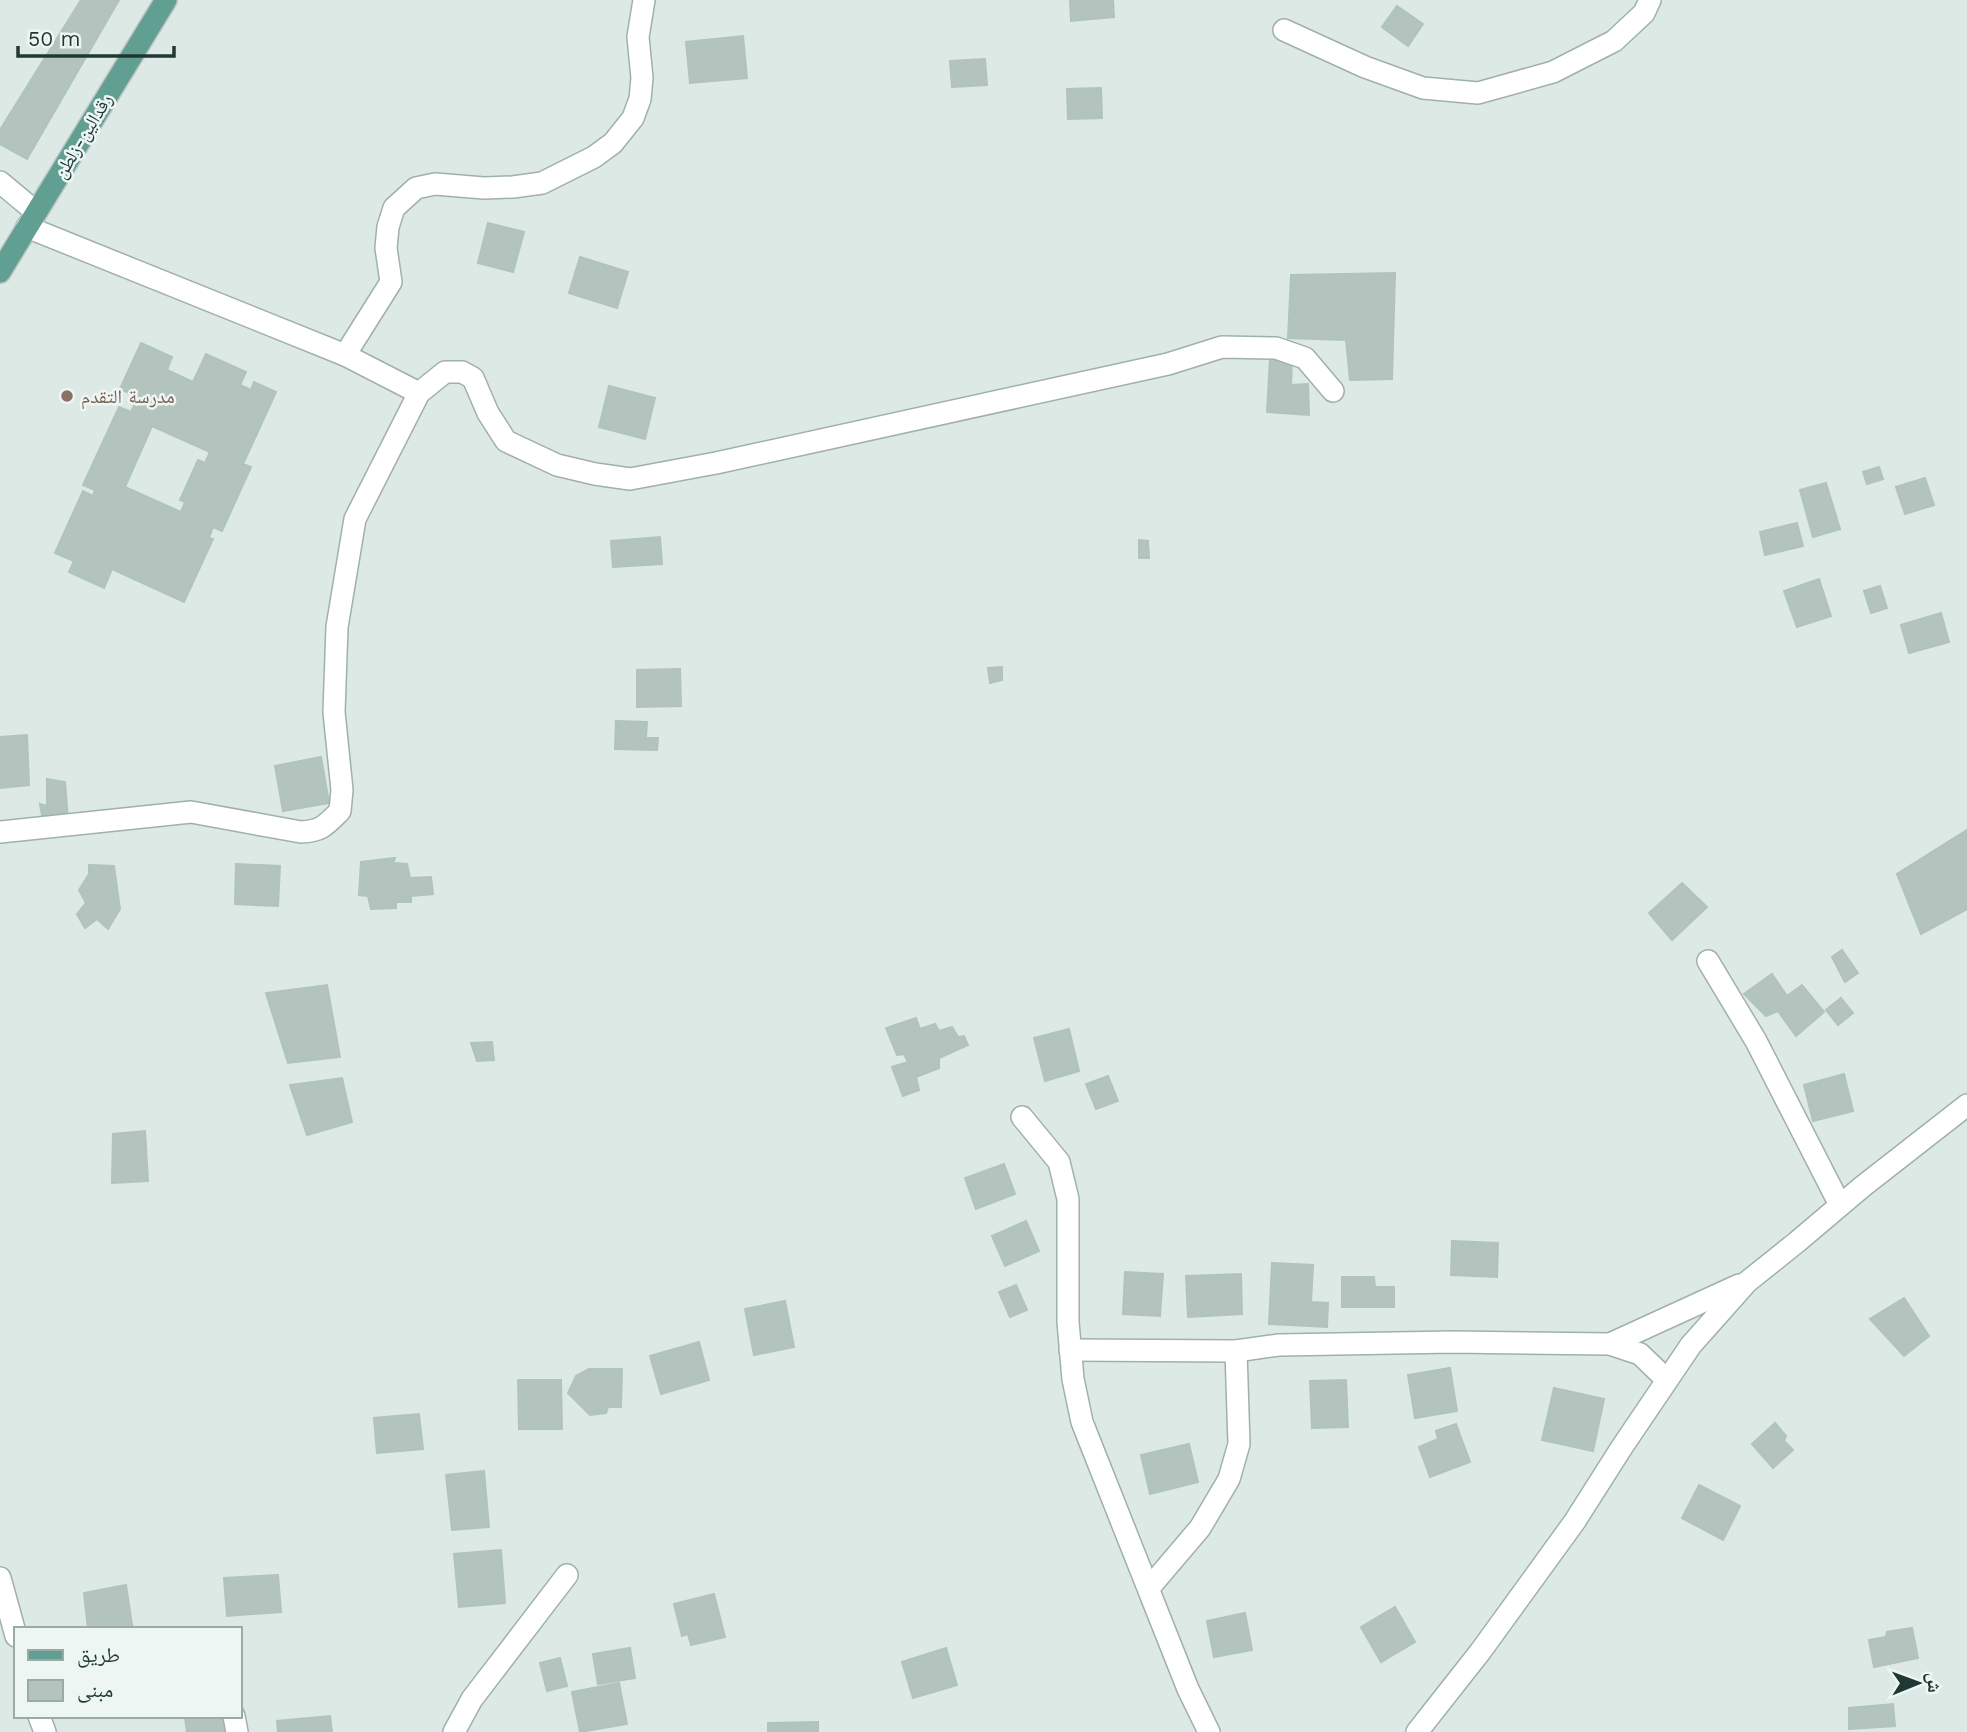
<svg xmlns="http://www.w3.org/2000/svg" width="1967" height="1732" viewBox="0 0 1967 1732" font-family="'Work Sans','Noto Naskh Arabic',sans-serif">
<rect width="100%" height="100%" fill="#dde9e5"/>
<g fill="#b3c4be" stroke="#b0c3bc" stroke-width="2" fill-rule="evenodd">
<path d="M81 0H119L27 159 0 144V130Z"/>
<path d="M1070 0H1113L1114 17 1071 21Z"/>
<path d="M1397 6 1423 24 1408 46 1382 27Z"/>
<path d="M743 36 747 78 690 83 686 42Z"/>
<path d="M985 59 987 85 952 87 950 61Z"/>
<path d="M1101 88 1102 118 1068 119 1067 89Z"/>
<path d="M488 223 524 232 513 272 478 263Z"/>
<path d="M580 257 628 272 617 308 569 293Z"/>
<path d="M1395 273 1392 379 1350 380 1346 340 1288 338 1291 275Z"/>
<path d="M141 343 172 357 167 370 193 382 206 354 246 372 240 385 251 390 254 382 276 392 243 464 251 467 222 531 213 527 209 538 213 539 184 602 112 569 104 588 69 572 74 561 55 553 83 491 93 496 95 490 83 485 119 407 131 412 138 397 120 389ZM152 426 210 452 205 463 198 460 180 500 185 502 181 512 125 487Z"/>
<path d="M1270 358 1292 360 1291 385 1308 384 1309 415 1267 412Z"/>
<path d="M609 386 655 398 645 439 599 427Z"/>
<path d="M1879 467 1883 479 1867 484 1863 472Z"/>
<path d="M1925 478 1934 505 1905 514 1896 487Z"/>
<path d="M1826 483 1840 529 1813 537 1800 490Z"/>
<path d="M1797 523 1803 546 1765 555 1760 532Z"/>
<path d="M660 537 662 564 613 567 611 541Z"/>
<path d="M1139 540 1148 541 1149 558H1139Z"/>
<path d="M1819 579 1831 616 1797 627 1784 591Z"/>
<path d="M1880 586 1887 608 1871 613 1864 591Z"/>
<path d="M1941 613 1949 642 1909 653 1901 625Z"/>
<path d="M1002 667V680L990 683 988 668Z"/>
<path d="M680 669 681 706 637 707V670Z"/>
<path d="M616 721 647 722 646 738H658L657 750 615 749Z"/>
<path d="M27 735 29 785 0 788V737Z"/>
<path d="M321 757 329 803 283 811 275 766Z"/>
<path d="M47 779 65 782 68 820 43 821 40 804 47 806Z"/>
<path d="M1967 830V909L1921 934 1897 874Z"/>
<path d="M395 858 393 863 407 864 410 878 431 877 433 894 411 896V902H396V908L371 909 368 896 359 895 361 862Z"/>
<path d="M236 864 280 866 278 906 235 904Z"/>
<path d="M89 865 114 866 120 909 108 929 97 919 85 928 77 914 86 903 79 890 89 874Z"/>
<path d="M1682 883 1707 907 1672 940 1649 913Z"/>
<path d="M1842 950 1858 973 1845 982 1832 957Z"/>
<path d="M1772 974 1787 996 1802 985 1824 1012 1796 1036 1778 1011 1766 1016 1744 994Z"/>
<path d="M327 985 340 1057 288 1063 266 993Z"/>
<path d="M1841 998 1853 1013 1838 1025 1826 1010Z"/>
<path d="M916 1018 920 1029 935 1024 939 1031 952 1027 958 1037 964 1036 968 1045 939 1058V1068L916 1077 919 1090 903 1096 892 1067 908 1062 904 1054 897 1055 886 1028Z"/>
<path d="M1069 1029 1079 1071 1045 1081 1034 1038Z"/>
<path d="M492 1042 494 1060 477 1061 471 1043Z"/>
<path d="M1844 1074 1853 1111 1813 1121 1804 1085Z"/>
<path d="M1108 1076 1118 1101 1096 1109 1086 1084Z"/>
<path d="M342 1078 352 1122 307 1135 290 1085Z"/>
<path d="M145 1131 148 1181 112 1183 113 1134Z"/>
<path d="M1004 1164 1015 1194 976 1209 965 1178Z"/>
<path d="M1026 1221 1039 1251 1005 1266 992 1236Z"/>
<path d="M1452 1241 1498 1243 1497 1277 1451 1275Z"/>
<path d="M1272 1263 1313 1265 1311 1302 1328 1303 1327 1327 1269 1324Z"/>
<path d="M1125 1272 1163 1274 1160 1316 1123 1314Z"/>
<path d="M1241 1274 1242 1314 1188 1317 1186 1276Z"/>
<path d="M1342 1277H1374L1375 1287H1394V1307H1342Z"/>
<path d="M1016 1285 1027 1310 1010 1317 999 1292Z"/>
<path d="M1904 1298 1929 1336 1904 1356 1870 1319Z"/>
<path d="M785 1301 794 1347 754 1355 745 1309Z"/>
<path d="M699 1342 709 1380 661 1394 650 1356Z"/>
<path d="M1450 1368 1457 1411 1415 1418 1408 1375Z"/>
<path d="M589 1369H622L621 1407H608L606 1413 590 1415 568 1393 576 1376Z"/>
<path d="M518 1380H561L562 1429H519Z"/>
<path d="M1346 1380 1348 1427 1312 1428 1310 1381Z"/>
<path d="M1554 1388 1604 1399 1593 1451 1542 1440Z"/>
<path d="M419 1414 423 1449 377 1453 374 1418Z"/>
<path d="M1775 1423 1786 1436 1784 1441 1793 1450 1773 1468 1752 1444Z"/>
<path d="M1456 1424 1470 1462 1430 1477 1419 1447 1438 1439 1436 1431Z"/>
<path d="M1189 1444 1198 1482 1150 1494 1141 1455Z"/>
<path d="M484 1471 489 1527 452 1530 446 1475Z"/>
<path d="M1699 1485 1740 1506 1723 1540 1682 1518Z"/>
<path d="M501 1550 505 1603 459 1607 454 1554Z"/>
<path d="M278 1575 281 1612 227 1616 224 1578Z"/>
<path d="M126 1585 132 1625 112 1629H88L84 1593Z"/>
<path d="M714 1594 725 1637 691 1645 688 1634 682 1636 674 1604Z"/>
<path d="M1395 1607 1415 1642 1381 1662 1361 1627Z"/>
<path d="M1245 1613 1252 1650 1214 1657 1207 1621Z"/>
<path d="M1912 1628 1918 1658 1874 1667 1869 1640 1886 1637 1887 1632Z"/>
<path d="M630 1648 635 1678 598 1684 593 1654Z"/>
<path d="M946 1648 957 1685 913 1698 902 1662Z"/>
<path d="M560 1658 567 1686 547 1691 540 1663Z"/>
<path d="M619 1683 627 1724 580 1732 572 1692Z"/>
<path d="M1893 1704 1895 1726 1849 1729V1708Z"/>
<path d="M196 1716H225L227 1732H187L185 1718Z"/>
<path d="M330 1716 332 1732H278L277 1721Z"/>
<path d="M818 1722V1732H768V1723Z"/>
</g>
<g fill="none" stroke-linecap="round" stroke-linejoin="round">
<defs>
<g id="street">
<path d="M1284 30 1365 67 1423 88 1478 93 1553 72 1614 41 1644 13 1650 0"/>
<path d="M0 182 36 212"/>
<path d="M27 227 345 355 419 393"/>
<path d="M345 355 391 282 386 248 388 227 394 208 416 188 435 184 484 188 513 187 542 183 594 157 613 143 633 118 640 99 642 78 638 37 644 0"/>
<path d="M0 832 191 812 301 832C322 831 326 825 340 811L342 790 334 712 337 627 355 519 419 393 445 372H462L473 378 488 413 506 441 557 465 595 474 630 479 716 463 1168 364 1222 347 1276 348 1305 358 1333 391"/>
<path d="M1708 961 1756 1041 1840 1205"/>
<path d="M1022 1117 1059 1162 1068 1199V1322L1073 1379 1082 1422 1188 1689 1209 1732"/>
<path d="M1610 1344 1739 1285"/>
<path d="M1070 1350 1236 1351"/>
<path d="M0 1578 16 1636"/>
<path d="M1149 1588 1200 1528 1229 1479 1239 1444 1236 1351 1279 1345 1453 1342 1610 1344 1640 1354 1667 1380"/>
<path d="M39 1716 45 1732"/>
<path d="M234 1716 237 1732"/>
<path d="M454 1732 472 1699 567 1575"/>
<path d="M1417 1732 1480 1652 1575 1521 1622 1447 1691 1345 1747 1282 1797 1242 1862 1187 1967 1105"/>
</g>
<path id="primary" d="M0 272 166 0"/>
</defs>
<use href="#street" stroke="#a0b0ac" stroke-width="24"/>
<use href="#primary" stroke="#bcc3c2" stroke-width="24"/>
<use href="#street" stroke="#fff" stroke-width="21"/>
<use href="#primary" stroke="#619f93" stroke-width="21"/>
</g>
<circle fill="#8d6e63" stroke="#edf6f2" stroke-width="2.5" cx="67" cy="396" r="7"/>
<g text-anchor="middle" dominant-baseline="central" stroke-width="5" stroke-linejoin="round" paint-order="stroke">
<g font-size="19" fill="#1f3833" stroke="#edf6f2">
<text transform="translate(83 136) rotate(-59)">رقدالين-زلطن</text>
</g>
<g font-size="19" fill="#785e54" stroke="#edf6f2" text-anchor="start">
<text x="81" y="396">مدرسة التقدم</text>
</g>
</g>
<rect x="14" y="1627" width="228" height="91" fill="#edf6f2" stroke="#9baaa6" stroke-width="2"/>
<rect x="28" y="1650" width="35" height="10" fill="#619f93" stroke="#9baaa6" stroke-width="2"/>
<text x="77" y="1662" font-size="21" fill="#1f3833">طريق</text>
<rect x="28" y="1680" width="35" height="21" fill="#b3c4be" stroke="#9baaa6" stroke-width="2"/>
<text x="77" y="1697" font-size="21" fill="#1f3833">مبنى</text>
<g transform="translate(1918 1683) rotate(89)" stroke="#edf6f2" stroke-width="5" paint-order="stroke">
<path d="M0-5L12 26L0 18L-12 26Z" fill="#1f3833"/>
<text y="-10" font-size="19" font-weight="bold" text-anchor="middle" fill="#1f3833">ش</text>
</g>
<path d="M18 46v10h156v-10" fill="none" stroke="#1f3833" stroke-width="3.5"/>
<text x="28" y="46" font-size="21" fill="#1f3833" stroke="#edf6f2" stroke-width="5" paint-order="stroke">50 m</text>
</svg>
